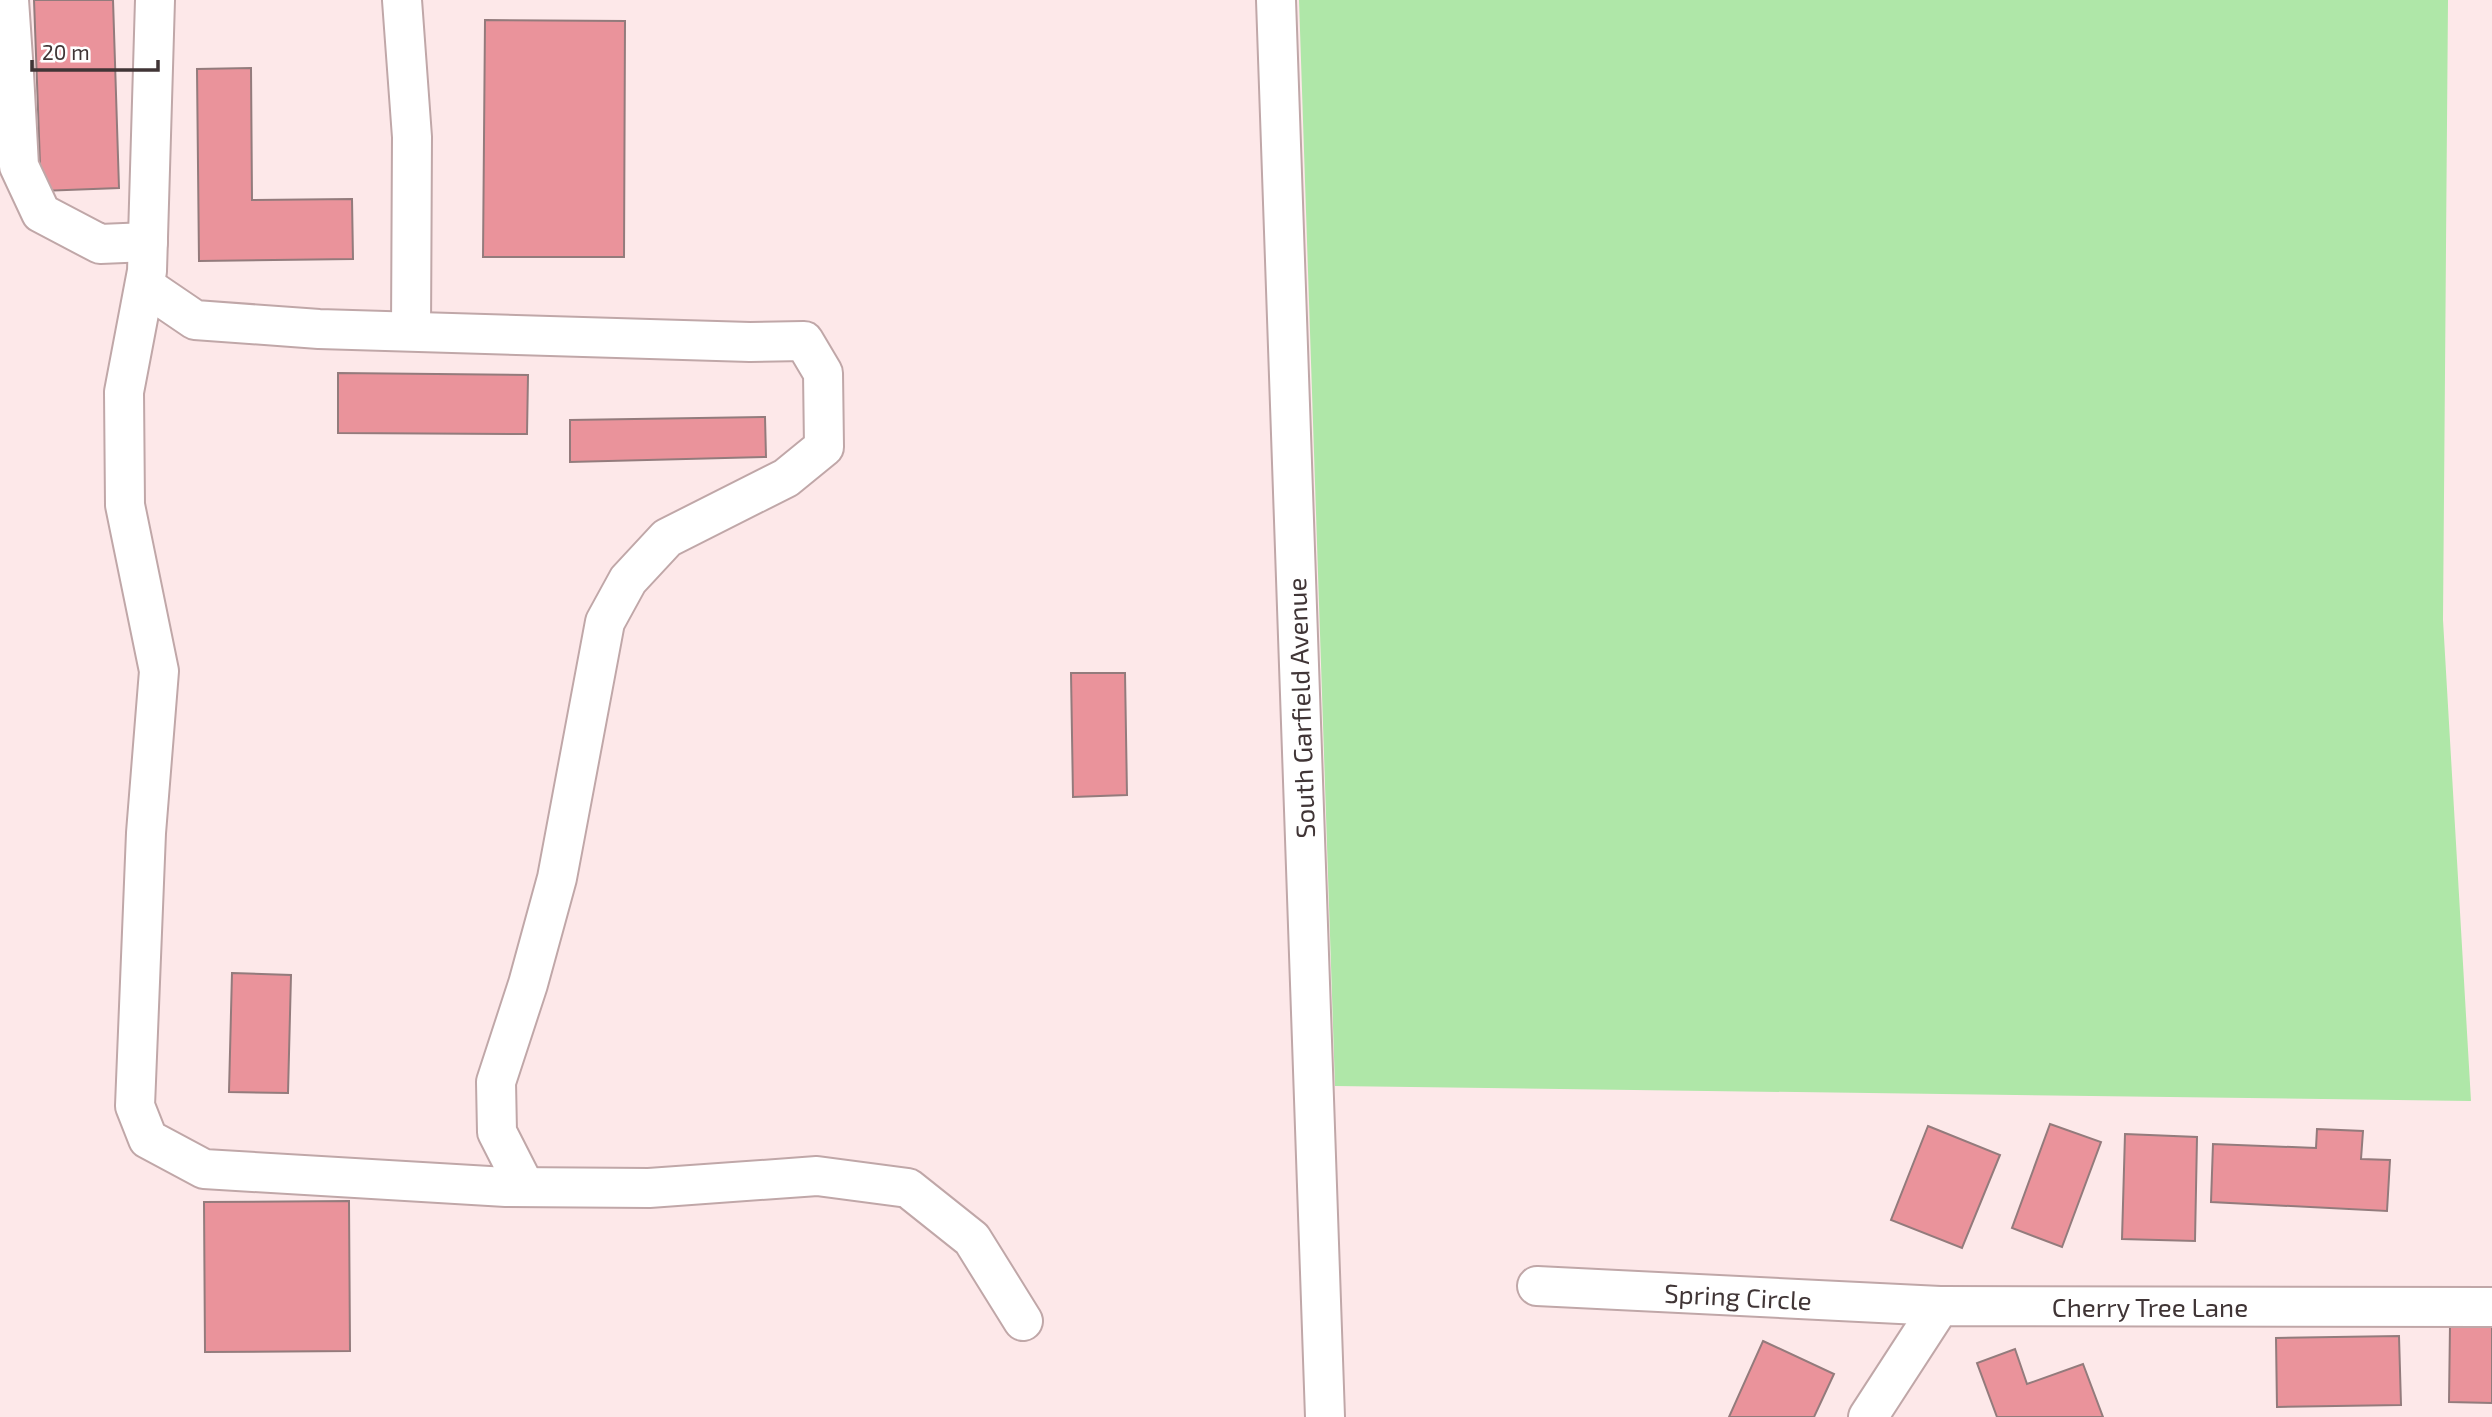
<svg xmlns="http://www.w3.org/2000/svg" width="2492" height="1417" viewBox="0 0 2492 1417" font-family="'Exo 2',sans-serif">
<rect width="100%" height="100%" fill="#fde8e9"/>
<path fill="#afe7a8" d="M1299 0H2448L2443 620 2471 1101 1335 1086Z"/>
<g fill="#ea939b" stroke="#937b7c" stroke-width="2">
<path d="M34 0H113L119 188 41 191Z"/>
<path d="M485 20 625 21 624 257H483Z"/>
<path d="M251 68 252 200 352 199 353 259 199 261 197 69Z"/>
<path d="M338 373 528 375 527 434 338 433Z"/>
<path d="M765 417 766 457 570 462V420Z"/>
<path d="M1071 673H1125L1127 795 1073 797Z"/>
<path d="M232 973 291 975 288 1093 229 1092Z"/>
<path d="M2050 1124 2101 1142 2062 1247 2012 1228Z"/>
<path d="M1928 1126 2000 1155 1962 1248 1891 1220Z"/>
<path d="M2317 1129 2363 1131 2361 1159 2390 1160 2387 1211 2211 1202 2213 1144 2316 1148Z"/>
<path d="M2125 1134 2197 1137 2195 1241 2122 1239Z"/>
<path d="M349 1201 350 1351 205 1352 204 1202Z"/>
<path d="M2450 1325 2492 1326V1403L2449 1402Z"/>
<path d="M2399 1336 2401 1405 2277 1407 2276 1338Z"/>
<path d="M1763 1341 1834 1374 1814 1417H1729Z"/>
<path d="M2015 1349 2027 1384 2083 1364 2103 1417H1997L1977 1363Z"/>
</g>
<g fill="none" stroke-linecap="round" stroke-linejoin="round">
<defs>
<g id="minor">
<path d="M9 0 14 73"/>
<path d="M155 0 147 271 124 392 125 505 159 671 146 833 135 1106 148 1139 204 1169 506 1187 649 1188 817 1176 908 1188 972 1239 1023 1321"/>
<path d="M402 0 412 137 411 331"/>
<path d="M1276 0 1325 1417"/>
<path d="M0 74 14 73 19 166 41 213 100 244 148 242"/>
<path d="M145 286 195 320 319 329 750 342 804 341 823 373 824 447 786 478 667 538 628 580 605 622 557 878 528 984 496 1082 497 1132 525 1187"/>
<path d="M1537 1286 1940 1306"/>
<path d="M1868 1417 1940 1306 2492 1307"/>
</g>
</defs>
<use href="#minor" stroke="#c0a7a8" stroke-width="42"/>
<use href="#minor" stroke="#fff" stroke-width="38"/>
</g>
<g text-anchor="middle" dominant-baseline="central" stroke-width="5" stroke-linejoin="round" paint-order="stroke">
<g font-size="26" fill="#403536" stroke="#fff">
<text transform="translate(1300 708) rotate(-92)">South Garfield Avenue</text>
<text transform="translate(1738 1296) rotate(3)">Spring Circle</text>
<text x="2150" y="1306">Cherry Tree Lane</text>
</g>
</g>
<path d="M32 60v10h126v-10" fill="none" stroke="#403536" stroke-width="3.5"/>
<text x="42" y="60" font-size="21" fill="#403536" stroke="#ffffff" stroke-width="5" paint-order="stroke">20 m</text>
</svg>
